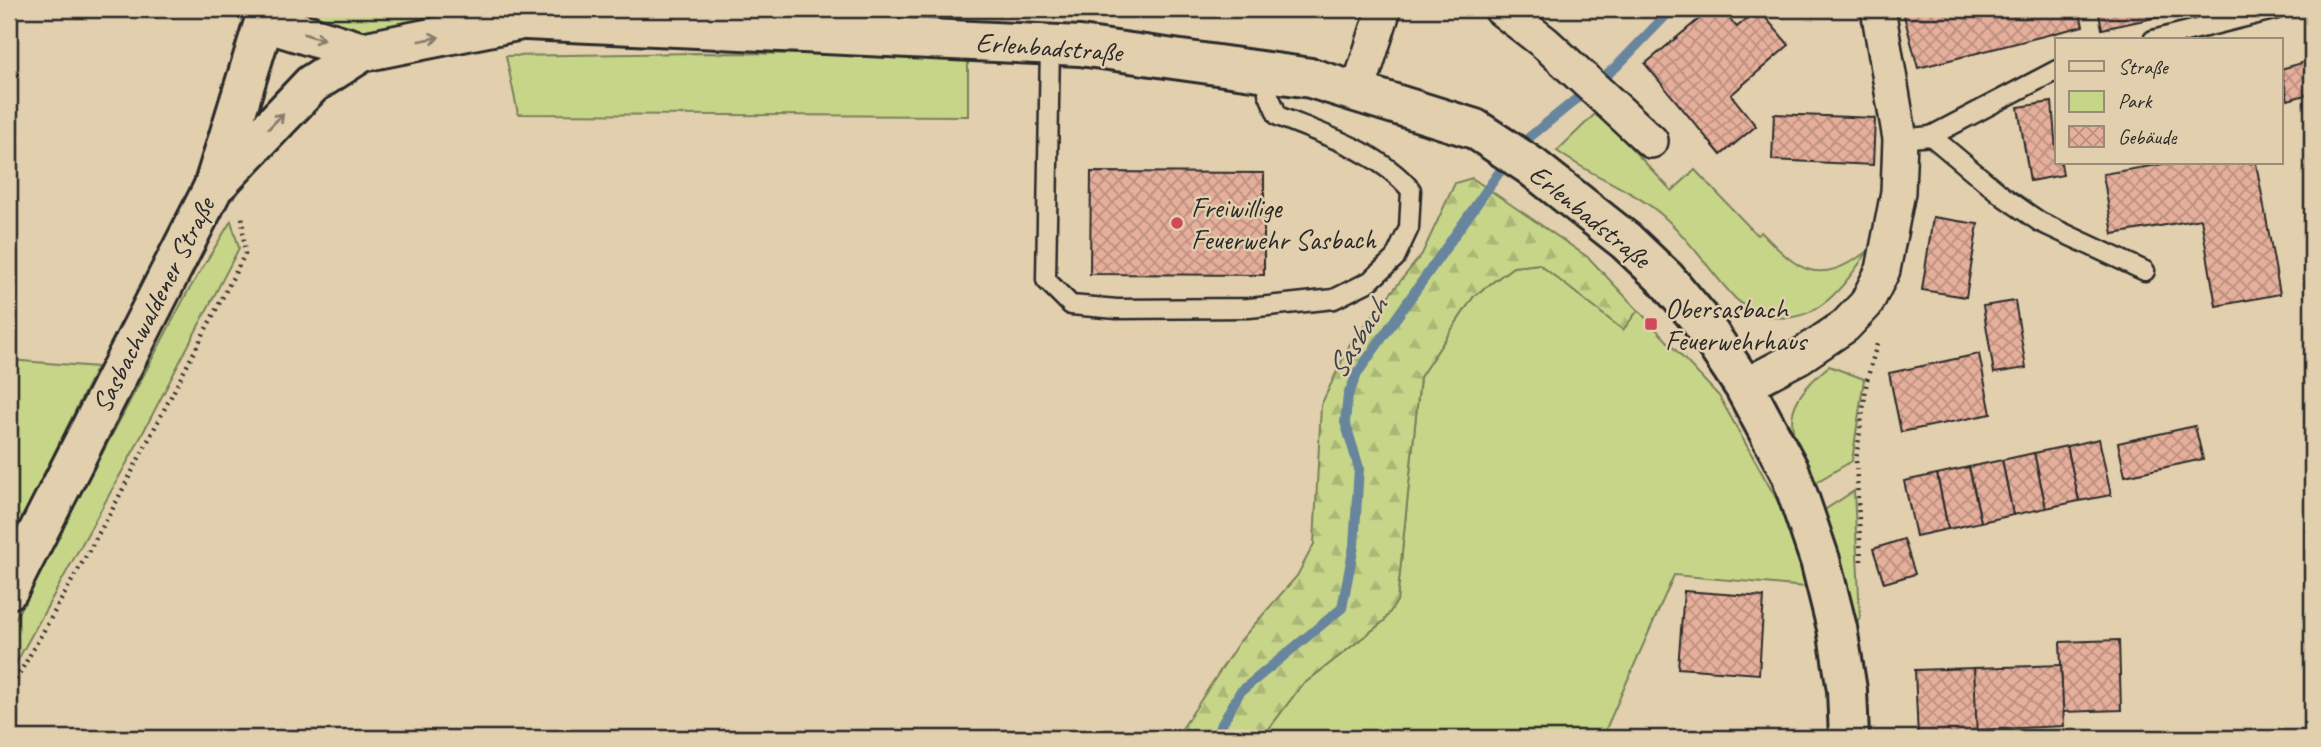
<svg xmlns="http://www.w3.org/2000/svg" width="2321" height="747" viewBox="0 0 2321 747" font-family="Caveat,sans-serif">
<defs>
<pattern id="forest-firs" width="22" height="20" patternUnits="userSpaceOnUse" patternTransform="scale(1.75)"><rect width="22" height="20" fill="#c7d589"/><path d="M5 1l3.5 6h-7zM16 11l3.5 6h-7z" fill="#abb776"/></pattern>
<pattern id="building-cross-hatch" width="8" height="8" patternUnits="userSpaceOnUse" patternTransform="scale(1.75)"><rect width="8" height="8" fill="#e6af9b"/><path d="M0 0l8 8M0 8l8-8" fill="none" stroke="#bb8f7f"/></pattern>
</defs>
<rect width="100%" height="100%" fill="#e2cfad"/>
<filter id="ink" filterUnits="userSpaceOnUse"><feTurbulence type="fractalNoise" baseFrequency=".0143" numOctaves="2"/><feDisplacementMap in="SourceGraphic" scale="14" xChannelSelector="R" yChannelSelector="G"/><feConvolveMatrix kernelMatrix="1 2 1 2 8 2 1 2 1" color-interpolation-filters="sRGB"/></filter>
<g filter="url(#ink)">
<g fill="#c7d589" stroke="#79805a" stroke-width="2">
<path d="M310 9H420L449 12 448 20C403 26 346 45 310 9Z"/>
<path d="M696 53 968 55V116L518 114 506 56Z"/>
<path d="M1597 112 1672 191 1695 170 1757 235 1761 232C1800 272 1817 287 1868 251 1844 286 1816 327 1769 316 1757 313 1745 308 1736 299 1710 272 1690 239 1662 215 1630 188 1591 176 1557 151Z"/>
<path d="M231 221 239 248 135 448 9 676V630L187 293Z"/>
<path d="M1539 264 1623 329 1638 310 1719 396 1782 509 1807 587 1674 575 1602 738H1262L1301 686 1384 621 1397 601 1420 377 1474 296 1513 267Z"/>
<path d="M9 360 97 367 18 526 9 527Z"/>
<path d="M1829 366 1864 379 1852 461 1813 484C1789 427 1776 410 1829 366Z"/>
<path d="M1854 491 1860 617 1855 627 1823 511Z"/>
</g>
<path fill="url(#forest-firs)" stroke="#79805a" stroke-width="2" d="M1472 178 1589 258 1638 310 1623 330 1539 264 1513 267 1474 296 1420 377 1397 601 1384 621 1301 686 1262 738H1176L1239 642 1297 576 1314 544 1321 405 1350 344 1422 254 1455 183Z"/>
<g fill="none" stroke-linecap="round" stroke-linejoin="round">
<path stroke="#67859e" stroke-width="10" d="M1214 738 1240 692 1342 608 1354 546 1359 468 1345 422 1348 395 1358 372 1498 174 1526 140 1617 66 1672 9"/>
</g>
<g fill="url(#building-cross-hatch)" stroke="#2b2b2b" stroke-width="2">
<path d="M1711 9H1721L1737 27 1758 9 1789 45 1731 95 1756 126 1721 155 1645 64Z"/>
<path d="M1914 9H2079L2083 26 1918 68 1903 12Z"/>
<path d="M2098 9H2196L2102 29Z"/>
<path d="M2312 60V93L2288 100 2281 69Z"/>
<path d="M2052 102 2057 163H2061L2063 175 2030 181 2018 107Z"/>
<path d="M1774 114 1875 118 1873 165 1772 160Z"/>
<path d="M2169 163H2256L2280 294 2216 306 2201 219 2113 234 2103 174Z"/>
<path d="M1091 172 1264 173V275L1090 274Z"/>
<path d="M1933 217 1978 224 1966 297 1922 290Z"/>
<path d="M2015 301 2026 368 1994 373 1983 306Z"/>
<path d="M1979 354 1991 414 1901 432 1889 373Z"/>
<path d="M2195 426 2203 459 2125 476 2118 443Z"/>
<path d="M2099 439 2111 495 2079 501 2067 446Z"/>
<path d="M2067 446 2079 501 2046 508 2034 453Z"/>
<path d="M2034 453 2046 508 2013 515 2002 460Z"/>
<path d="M2002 460 2013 515 1981 522 1969 467Z"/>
<path d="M1969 467 1981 522 1948 529 1937 474Z"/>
<path d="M1937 474 1948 529 1916 536 1904 481Z"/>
<path d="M1904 539 1915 574 1884 583 1873 549Z"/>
<path d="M1684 591 1764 597 1759 674 1678 668Z"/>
<path d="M2119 640 2121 710 2063 712 2060 642Z"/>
<path d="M2061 665 2064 726 1976 730 1974 668Z"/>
<path d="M1974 668 1977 738H1918L1915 670Z"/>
</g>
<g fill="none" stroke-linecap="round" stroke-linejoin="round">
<defs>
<g id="service">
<path d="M2153 40 2277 9"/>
<path d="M1050 45 1046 280 1071 305 1117 309 1249 308 1334 299 1370 281 1395 258 1409 228 1411 190C1378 151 1324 135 1278 116L1268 93 1271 72"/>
<path d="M1931 136 2057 70"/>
<path d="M1900 139 1931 136 2004 197 2040 222 2145 271"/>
</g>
<g id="minor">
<path d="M1501 9 1545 43 1651 141"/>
<path d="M1357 94 1384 9"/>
<path d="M1744 386 1799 357 1845 326 1866 304 1883 270 1898 192 1900 139 1878 9"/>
</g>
<g id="tertiary">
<path d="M482 9 526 20 1080 46 1311 78 1475 129 1531 166 1626 241 1666 279 1698 317 1744 386 1790 472 1820 560 1837 628 1847 690 1849 738"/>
<path d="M265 22 362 52"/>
<path d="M219 182 312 84 362 52 517 21"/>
<path d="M9 589 213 188 268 9"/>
</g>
</defs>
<use href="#service" stroke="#2b2b2b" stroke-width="23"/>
<use href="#minor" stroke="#2b2b2b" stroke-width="38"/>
<use href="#tertiary" stroke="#2b2b2b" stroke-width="44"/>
<g stroke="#2b2b2b" stroke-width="4.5" stroke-dasharray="2 5" stroke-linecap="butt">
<path d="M1861 561 1856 460 1867 380 1877 344"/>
<path d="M9 692 112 510 245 254 242 214"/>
<path d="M2304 738 2312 737"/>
</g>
<use href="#service" stroke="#e2cfad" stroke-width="18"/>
<use href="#minor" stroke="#e2cfad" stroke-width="33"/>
<use href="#tertiary" stroke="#e2cfad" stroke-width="38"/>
</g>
<defs><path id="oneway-shaft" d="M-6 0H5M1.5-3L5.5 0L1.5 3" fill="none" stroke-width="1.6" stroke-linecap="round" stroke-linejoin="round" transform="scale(1.75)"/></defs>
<g stroke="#867d6c">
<use href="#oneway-shaft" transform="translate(314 37) rotate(17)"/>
<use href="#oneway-shaft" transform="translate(429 39) rotate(-11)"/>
<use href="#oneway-shaft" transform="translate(276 121) rotate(-46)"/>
</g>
</g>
<g fill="#d1495b" stroke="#e2cfad" stroke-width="2.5">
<circle cx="1177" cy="223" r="7"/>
<rect x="1644" y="317" width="14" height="14" rx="3.5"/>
</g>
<g text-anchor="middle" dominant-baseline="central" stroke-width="5" stroke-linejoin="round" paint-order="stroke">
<g font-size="28" fill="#2b2b2b" stroke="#e2cfad">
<text transform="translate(1049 47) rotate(4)">Erlenbadstraße</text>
<text transform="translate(1590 216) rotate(39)">Erlenbadstraße</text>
<text transform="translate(153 305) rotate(-63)">Sasbachwaldener Straße</text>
</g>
<g font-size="28" fill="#2b2b2b" stroke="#e2cfad" text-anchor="start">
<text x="1191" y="207">Freiwillige<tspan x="1191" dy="32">Feuerwehr Sasbach</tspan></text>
<text x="1665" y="308">Obersasbach<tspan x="1665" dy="32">Feuerwehrhaus</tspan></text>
</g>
<g font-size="30" font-style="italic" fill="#3a4248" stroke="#e2cfad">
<text transform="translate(1357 338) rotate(-58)">Sasbach</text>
</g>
</g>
<rect width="2321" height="747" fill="none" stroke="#e2cfad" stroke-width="35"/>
<rect x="18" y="18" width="2286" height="712" fill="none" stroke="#2b2b2b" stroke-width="2.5" filter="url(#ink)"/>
<rect x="2055" y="38" width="228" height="126" fill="#e2cfad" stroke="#998d79" stroke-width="2"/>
<rect x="2069" y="61" width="35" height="10" fill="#e2cfad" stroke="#998d79" stroke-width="2"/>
<text x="2118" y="74" font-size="21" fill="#2b2b2b">Straße</text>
<rect x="2069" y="91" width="35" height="21" fill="#c7d589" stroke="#998d79" stroke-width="2"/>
<text x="2118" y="108" font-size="21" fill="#2b2b2b">Park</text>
<rect x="2069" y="126" width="35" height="21" fill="url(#building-cross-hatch)" stroke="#998d79" stroke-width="2"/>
<text x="2118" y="144" font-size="21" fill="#2b2b2b">Gebäude</text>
</svg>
